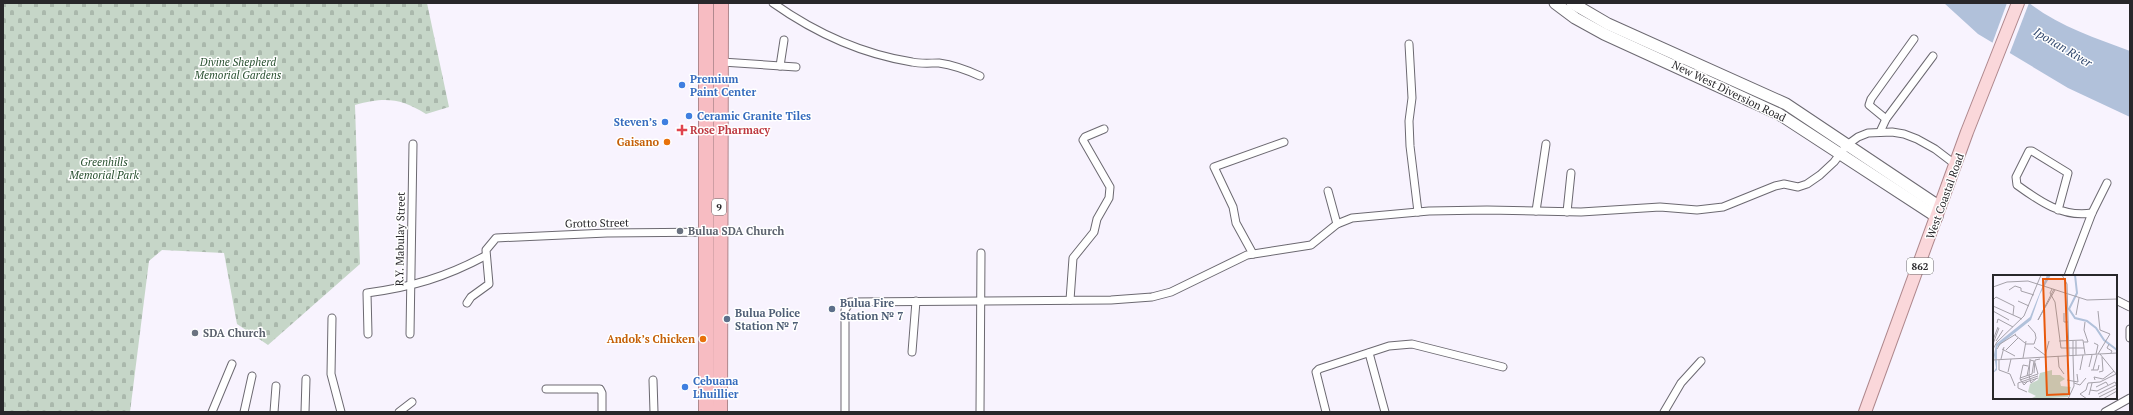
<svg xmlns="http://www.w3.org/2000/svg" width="2133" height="415" viewBox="0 0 2133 415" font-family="'PT Serif',serif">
<defs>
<pattern id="cemetery-stones" width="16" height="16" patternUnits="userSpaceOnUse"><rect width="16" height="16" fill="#c6d6c8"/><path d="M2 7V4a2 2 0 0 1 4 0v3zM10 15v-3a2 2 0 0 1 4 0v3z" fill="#aab8ac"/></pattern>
</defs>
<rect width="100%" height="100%" fill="#f8f3fe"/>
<path fill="url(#cemetery-stones)" d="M3 3H427L449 107 426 114C400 98 385 97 355 105L360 264 268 345 237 324 224 253 162 250 149 261 130 412H3Z"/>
<path fill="#b1c1da" d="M1944 3H2029C2059 26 2095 38 2130 51V117L2068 88 1978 34Z"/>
<path fill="#f8f3fe" d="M2007 3H2029L2009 55 1992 44Z"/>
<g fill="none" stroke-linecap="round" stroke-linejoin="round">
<defs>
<g id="street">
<path d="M773 3C814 32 862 54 912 62 920 64 930 63 939 63 953 65 967 70 980 76"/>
<path d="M1409 44 1412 98 1409 121 1410 146 1418 212"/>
<path d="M722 62 796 67"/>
<path d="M780 66 784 40"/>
<path d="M1886 119 1869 105 1871 99 1914 39"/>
<path d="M1880 132 1886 119 1933 56"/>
<path d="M1328 191 1337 224"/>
<path d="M2058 210 2068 173 2032 151H2029L2016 177 2017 185C2039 201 2063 218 2092 213"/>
<path d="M1536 211 1546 144"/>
<path d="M1567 212 1571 173"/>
<path d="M1253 254 1236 223 1233 207 1214 167 1284 142"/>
<path d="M2068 276 2092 213 2107 183"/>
<path d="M1070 300 1073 258 1094 232 1097 219 1109 198 1110 187 1083 140 1085 137 1104 129"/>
<path d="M2116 300 2130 307"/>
<path d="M467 303 471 297 489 284 486 250 496 238 607 233 719 232"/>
<path d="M332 318 331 374 341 412"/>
<path d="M2130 329V338"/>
<path d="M368 334 367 293C412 287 446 277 485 256"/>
<path d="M410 334 413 144"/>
<path d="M912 352 916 301"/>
<path d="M1369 353 1385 412"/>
<path d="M653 380 654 412"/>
<path d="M546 389H600L602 393V412"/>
<path d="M212 412 232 364"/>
<path d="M244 412 252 376"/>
<path d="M274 412 276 386"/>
<path d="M305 412 306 379"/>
<path d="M399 412 412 402"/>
<path d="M845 412V310L850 302 1111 300 1152 297 1171 292 1247 255 1311 245 1337 224 1352 218 1429 211 1487 210 1581 212 1660 207 1697 210 1723 207 1775 186 1784 184 1798 187 1807 184 1820 175 1834 162 1847 145 1858 137 1868 133 1892 132 1904 134 1917 139 1935 149 1956 165"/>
<path d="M980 412 981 253"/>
<path d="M1326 412 1316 372 1319 369 1389 346 1412 344 1503 367"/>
<path d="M1664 412 1681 383 1701 361"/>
<path d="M2105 412 2130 398"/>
</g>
<g id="secondary">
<path d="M1555 3 1575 18 1604 34 1779 114 1937 217"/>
<path d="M1572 3 1608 24 1786 104 1940 207"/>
</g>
<path id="primary" d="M1865 412 1967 132 2018 3"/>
<g id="highway">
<path d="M706 412V3"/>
<path d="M720 412 721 3"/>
</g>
</defs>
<use href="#street" stroke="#6c6971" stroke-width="9"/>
<use href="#secondary" stroke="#6c6971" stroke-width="13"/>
<use href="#primary" stroke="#af888d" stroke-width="14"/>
<use href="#highway" stroke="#af888d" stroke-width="16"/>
<use href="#street" stroke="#fff" stroke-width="7"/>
<use href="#secondary" stroke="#fff" stroke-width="11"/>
<use href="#primary" stroke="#fad7da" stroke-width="12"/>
<use href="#highway" stroke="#f7bcc2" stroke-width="14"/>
</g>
<g fill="#3f7fe0" stroke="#fff" stroke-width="1.5">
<circle cx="682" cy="85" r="4"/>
<circle cx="689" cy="116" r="4"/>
<circle cx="665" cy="122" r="4"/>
<circle cx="685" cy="387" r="4"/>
</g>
<path fill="#e0444e" stroke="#fff" stroke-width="1.5" d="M680 124h4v4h4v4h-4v4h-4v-4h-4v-4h4z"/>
<g fill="#e8710a" stroke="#fff" stroke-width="1.5">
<circle cx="667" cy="142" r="4"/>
<circle cx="703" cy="339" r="4"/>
</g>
<g fill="#6b7280" stroke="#fff" stroke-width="1.5">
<circle cx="680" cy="231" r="4"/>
<circle cx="195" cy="333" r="4"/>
</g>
<g fill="#5c6f8a" stroke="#fff" stroke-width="1.5">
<circle cx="832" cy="309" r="4"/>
<circle cx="727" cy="319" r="4"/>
</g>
<g text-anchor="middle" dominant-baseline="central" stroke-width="3" stroke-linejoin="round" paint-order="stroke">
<g fill="#fff" stroke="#68686a" stroke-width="1">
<rect x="712" y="199" width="14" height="16" rx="3"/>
<rect x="1907" y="258" width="26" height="16" rx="3"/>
</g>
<g font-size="10" font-weight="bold" fill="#28272a">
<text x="719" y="207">9</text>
<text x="1920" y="266">862</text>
</g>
<g font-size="11" font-style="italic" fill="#295030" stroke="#fff">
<text x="238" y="62">Divine Shepherd<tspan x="238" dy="13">Memorial Gardens</tspan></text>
<text x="104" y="162">Greenhills<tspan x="104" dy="13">Memorial Park</tspan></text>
</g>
<g font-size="11" font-weight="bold" fill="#366cbe" stroke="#fff" text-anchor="start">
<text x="690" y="79">Premium<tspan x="690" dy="13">Paint Center</tspan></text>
<text x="697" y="116">Ceramic Granite Tiles</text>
<text x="657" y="122" text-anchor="end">Steven’s</text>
<text x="693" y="381">Cebuana<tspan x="693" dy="13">Lhuillier</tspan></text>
</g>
<g font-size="11" fill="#28272a" stroke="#fff">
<text transform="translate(1729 91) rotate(26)">New West Diversion Road</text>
<text transform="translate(1945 196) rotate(-70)">West Coastal Road</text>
<text transform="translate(597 223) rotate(-1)">Grotto Street</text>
<text transform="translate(400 239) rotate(-89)">R.Y. Mabulay Street</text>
</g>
<g font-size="11" font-weight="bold" fill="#be3a42" stroke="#fff" text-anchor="start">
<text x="690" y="130">Rose Pharmacy</text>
</g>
<g font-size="11" font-weight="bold" fill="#c56008" stroke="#fff" text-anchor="end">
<text x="659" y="142">Gaisano</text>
<text x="695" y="339">Andok’s Chicken</text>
</g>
<g font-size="11" font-weight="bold" fill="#5b616d" stroke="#fff" text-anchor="start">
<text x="688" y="231">Bulua SDA Church</text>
<text x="203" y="333">SDA Church</text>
</g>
<g font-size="11" font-weight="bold" fill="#4e5e75" stroke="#fff" text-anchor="start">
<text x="840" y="303">Bulua Fire<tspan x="840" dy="13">Station № 7</tspan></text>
<text x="735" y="313">Bulua Police<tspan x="735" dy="13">Station № 7</tspan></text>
</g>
<g font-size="12" font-style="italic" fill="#334a6f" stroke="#fff">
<text transform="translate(2063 47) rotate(31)">Iponan River</text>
</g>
</g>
<g transform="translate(1993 275)">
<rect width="124" height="124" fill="#f8f3fe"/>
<path d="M59 95V100H67L72 104 67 107 68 111 78 112 75 122 37 124 43 121 35 117 37 109 45 105 47 98Z" fill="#c6d6c8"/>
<path d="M54 0H58L47 19 38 45 4 72V95L0 98 3 93 1 80 3 69 37 42Z" fill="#b1c1da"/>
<path fill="none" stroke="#b1c1da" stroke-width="2" d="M82 0 84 18 76 34 82 43 94 46 103 53 111 65 124 75"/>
<path fill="none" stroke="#a5a1a9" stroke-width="1" d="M69 0 74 9 76 80M0 12 14 7 35 6 94 25 124 24M59 14 57 18 62 27 68 73H91M61 14 45 45 62 15M16 15 22 11 28 13V16L41 20M0 25 3 22 21 31 20 40M25 26 36 31M0 31 29 44M0 36 16 45M105 36 107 55 117 59 105 79M71 38V47H75M83 40 86 23M4 48 5 44 20 52M22 60 32 68M0 65 5 52M3 66 10 55M66 66 90 65 92 79M80 66V80M83 66V80M91 67H95L91 55 92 47M101 68 105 70 103 79M0 69 6 53M32 69H41L43 63 42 58 35 50M116 69 114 73 119 76 118 78M41 72 52 80M0 74 4 67 31 41 48 0M4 74 7 69 23 59M9 74 22 81M13 75 25 63M107 79 124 100M52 81 56 66M65 81 66 92 71 99M30 83 33 66M8 84 11 72M37 84 36 100 38 108 44 103M0 85 124 78M6 85V95L17 99 22 111M35 91 30 90 27 104 31 110 35 106M96 92 99 80M87 95 90 80M98 95H105L106 90M100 95 104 80M15 97 18 84M106 97 110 96 109 82M41 98 42 85 47 84M34 101 37 86M27 103 39 99 41 86 37 85M27 105 45 99 42 88M74 105 85 107 84 99M102 105 101 102 110 104 121 96M30 108 45 103M81 108 87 110 93 103M103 112 113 107 115 110M97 115 104 116 122 107 124 111M34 117 25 113V108L45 101M105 119 123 110M96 120 99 108M106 122 124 113M75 124 81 111 80 80M94 124 87 119 93 115 95 108 107 107 123 99M110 124 124 116"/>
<path fill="#e8590c" fill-opacity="0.15" stroke="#e8590c" stroke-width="2" d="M50 4H72L76 119 54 120Z"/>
<rect width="124" height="124" fill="none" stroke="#28272a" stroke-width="2"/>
</g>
<rect width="2133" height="415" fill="none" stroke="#28272a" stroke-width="8"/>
</svg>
